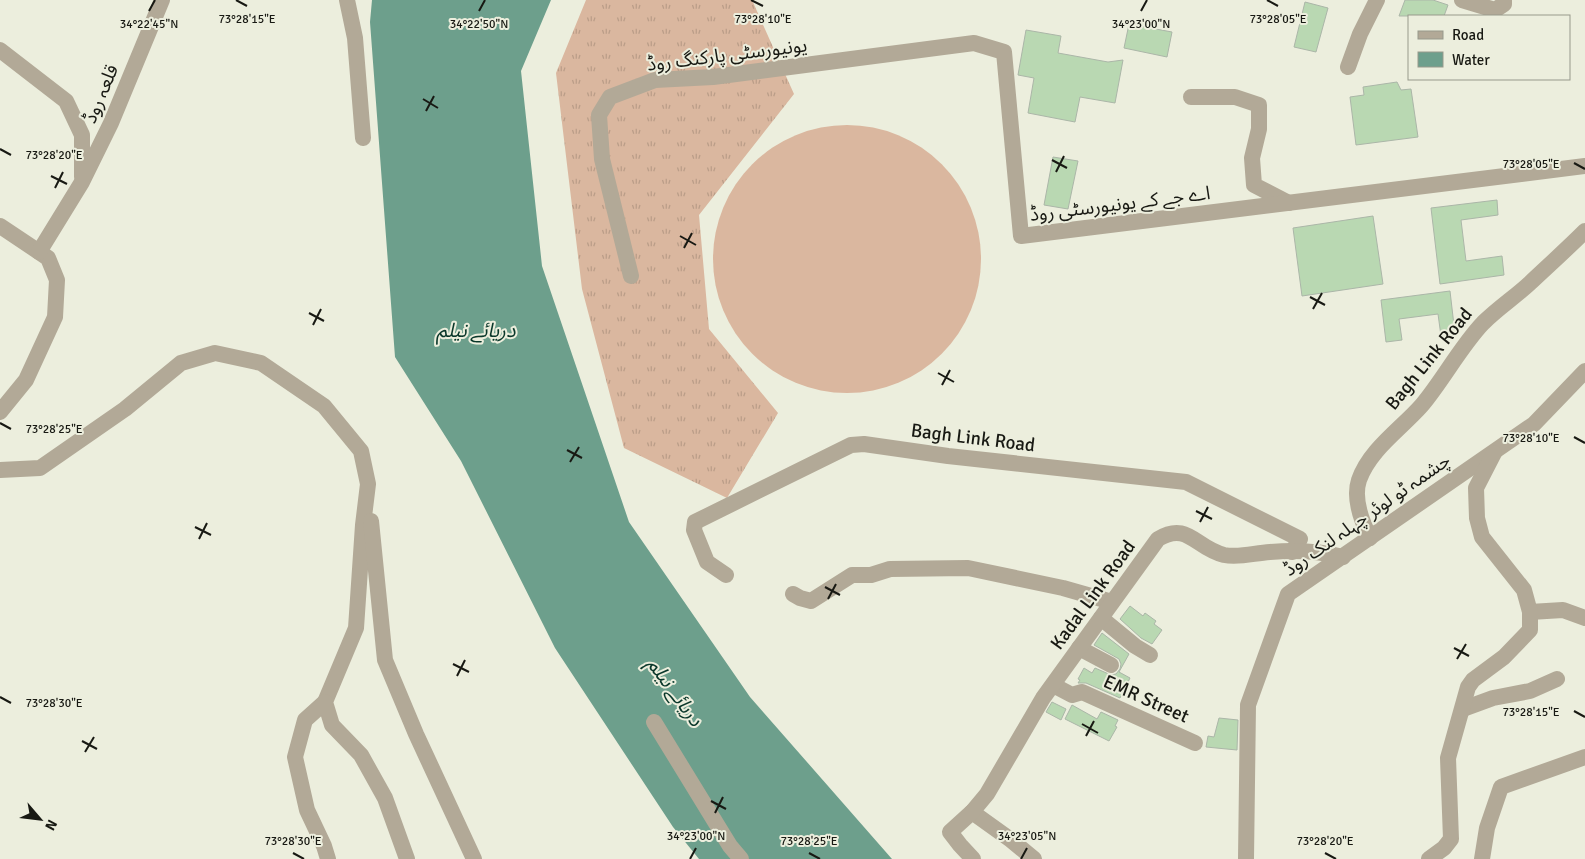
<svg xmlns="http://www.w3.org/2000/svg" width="1585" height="859" viewBox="0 0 1585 859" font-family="Signika,'Noto Sans Arabic',sans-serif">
<defs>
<pattern id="grass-tufts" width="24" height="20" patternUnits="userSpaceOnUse" patternTransform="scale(1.25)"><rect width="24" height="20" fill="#dab79f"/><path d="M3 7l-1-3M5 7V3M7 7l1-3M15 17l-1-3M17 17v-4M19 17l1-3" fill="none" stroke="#ba9d88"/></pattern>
</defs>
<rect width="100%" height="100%" fill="#eceedd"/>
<path fill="url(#grass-tufts)" d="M586 0H752L794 94 699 215 709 329 778 413 727 498 624 448 582 289 556 73Z"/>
<circle fill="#dab79f" cx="847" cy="259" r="134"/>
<path fill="#6d9f8c" d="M372 0H551L521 71 542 266 629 522 750 697 892 859H699L673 827 555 648 461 461 395 357 370 22Z"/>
<g fill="#b9d8b2" stroke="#abb6a8">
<path d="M1405 0H1433L1448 5 1444 16H1399Z"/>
<path d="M1305 2 1328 8 1316 52 1294 47Z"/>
<path d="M1129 24 1172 32 1167 57 1124 48Z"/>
<path d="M1026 30 1061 36 1058 53 1108 62 1123 60 1115 103 1080 97 1075 122 1028 113 1034 78 1018 75Z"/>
<path d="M1397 82 1401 90 1411 89 1418 137 1356 145 1350 97 1364 95 1363 87Z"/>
<path d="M1053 157 1078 161 1068 209 1044 205Z"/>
<path d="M1497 200 1498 215 1461 220 1466 261 1502 256 1504 275 1440 284 1431 208Z"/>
<path d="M1373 216 1383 284 1302 296 1293 228Z"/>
<path d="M1450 291 1455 334 1441 336 1438 314 1399 319 1402 340 1386 342 1381 300Z"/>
<path d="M1130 606 1143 616 1145 613 1156 621 1154 624 1162 630 1152 644 1141 638 1120 619Z"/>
<path d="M1102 633 1129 654 1119 672 1130 678 1120 698 1086 683H1078L1080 680 1078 679 1084 668 1092 673 1095 668 1111 675 1116 674 1120 669 1121 664 1119 659 1094 645Z"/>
<path d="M1052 702 1066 709 1061 720 1046 712Z"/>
<path d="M1072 705 1097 719 1101 712 1118 720 1115 726 1117 727 1109 741 1065 719Z"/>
<path d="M1219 718 1238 720 1237 750 1206 747 1208 736 1214 737Z"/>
</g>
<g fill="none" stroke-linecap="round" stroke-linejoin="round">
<g stroke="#b2a997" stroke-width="16">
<path d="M347 0 355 38 363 138"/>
<path d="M1462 0 1495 10 1504 4V0"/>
<path d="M0 50 66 101 82 135V177"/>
<path d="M1348 67 1360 34 1377 0"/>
<path d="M1191 97H1235L1259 105V129L1252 158 1254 185 1289 203"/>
<path d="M0 226 48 258 57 280 55 317 26 380 0 412"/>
<path d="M39 252 82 182 111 123 162 0"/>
<path d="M631 276 602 159 599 115 610 97 655 80 713 77 974 43 1004 52 1021 236 1585 166"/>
<path d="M0 470 40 468 125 409 181 363 215 353 261 363 324 406 361 451 368 484 363 525 356 628 325 702 332 725 361 755 385 798 407 859"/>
<path d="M371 521 385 660 416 734 474 859"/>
<path d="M1370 538C1362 522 1353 498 1359 480 1370 449 1401 429 1422 405 1443 380 1461 346 1483 323 1498 308 1515 297 1530 283 1548 266 1567 249 1585 231"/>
<path d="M726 575 707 562 694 530 695 522 851 445 864 444 948 456 1186 482 1300 539 1292 552"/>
<path d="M793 594 800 598 811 601 852 575H871L890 569 968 568 1063 588 1112 602"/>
<path d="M1530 612 1563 610 1585 618"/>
<path d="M1101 618 1135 646 1150 655"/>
<path d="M1079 648 1111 665"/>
<path d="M1053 685 1072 695 1082 692 1195 743"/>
<path d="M325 702 305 720 295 757 307 810 324 846 328 859"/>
<path d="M1463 709 1493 698 1530 691 1557 679"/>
<path d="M654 722 730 846 741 859"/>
<path d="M972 812 1011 840 1034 859"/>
<path d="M973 859 960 845 950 832 972 812 987 794 1043 698 1158 539C1188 521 1195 548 1224 555 1240 558 1254 553 1270 552 1294 550 1320 551 1343 557"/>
<path d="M1246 859 1248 705 1288 594 1534 424 1585 371"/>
<path d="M1429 859 1444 848 1451 839 1448 758 1468 687 1473 680 1504 657 1530 630V612L1524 590 1482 537 1477 518 1476 488 1494 453"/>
<path d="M1482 859 1487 828 1501 787 1585 757"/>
</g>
</g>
<path fill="none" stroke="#181913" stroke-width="2" d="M236 0 247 6M751 0 763 6M1267 0 1278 6M149 11 155 0M479 11 485 0M1141 11 1147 0M423 99 438 108M426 111 434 96M0 149 11 155M1052 160 1067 168M1574 163 1585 169M1056 172 1064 156M51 176 67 184M55 188 63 172M680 236 696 245M684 248 692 233M1310 297 1325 305M1313 309 1322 293M309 313 324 321M313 325 321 309M938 373 954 382M942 385 950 370M0 423 11 429M1574 437 1585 443M567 450 582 458M570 462 579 447M1196 511 1212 519M1200 522 1208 507M195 527 211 535M199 539 207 523M825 587 840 595M828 599 836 584M1454 648 1469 656M1457 659 1466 644M453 664 469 672M457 676 465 660M0 697 11 703M1574 711 1585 717M1082 724 1098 733M1086 736 1094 721M82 741 97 749M85 752 94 737M711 801 726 809M715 813 723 797M293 853 304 859M809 853 820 859M1325 853 1336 859M690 859 696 848M1021 859 1027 848"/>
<g text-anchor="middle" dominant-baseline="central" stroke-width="4" stroke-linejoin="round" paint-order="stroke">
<g font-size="19" fill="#181913" stroke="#eceedd">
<text transform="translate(727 55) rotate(-7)">یونیورسٹی پارکنگ روڈ</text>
<text transform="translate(101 94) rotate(-67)">قلعہ روڈ</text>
<text transform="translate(1120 204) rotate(-7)">اے جے کے یونیورسٹی روڈ</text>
<text transform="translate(1429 359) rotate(-51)">Bagh Link Road</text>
<text transform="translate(973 438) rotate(7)">Bagh Link Road</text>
<text transform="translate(1367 515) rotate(-35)">چشمہ ٹو لوئر چہلہ لنک روڈ</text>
<text transform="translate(1093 595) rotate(-54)">Kadal Link Road</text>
<text transform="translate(1146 699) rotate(24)">EMR Street</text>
</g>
<g font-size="20" font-style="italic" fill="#09372a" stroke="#eceedd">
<text x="476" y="330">دریائے نیلم</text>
<text transform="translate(675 692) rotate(54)">دریائے نیلم</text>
</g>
</g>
<g font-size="12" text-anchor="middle" fill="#181913" stroke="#eceedd" stroke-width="4" stroke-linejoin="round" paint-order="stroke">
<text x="247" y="23">73°28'15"E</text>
<text x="763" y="23">73°28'10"E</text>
<text x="1278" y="23">73°28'05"E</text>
<text x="149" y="28">34°22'45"N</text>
<text x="479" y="28">34°22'50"N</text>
<text x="1141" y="28">34°23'00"N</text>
<text x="54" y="159">73°28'20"E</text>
<text x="1531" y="168">73°28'05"E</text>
<text x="54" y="433">73°28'25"E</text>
<text x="1531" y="442">73°28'10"E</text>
<text x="54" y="707">73°28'30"E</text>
<text x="1531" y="716">73°28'15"E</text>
<text x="696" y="840">34°23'00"N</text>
<text x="1027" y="840">34°23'05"N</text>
<text x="293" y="845">73°28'30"E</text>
<text x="809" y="845">73°28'25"E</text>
<text x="1325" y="845">73°28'20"E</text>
</g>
<rect x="1408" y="15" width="162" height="65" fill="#eceedd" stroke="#97998c"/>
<rect x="1418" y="31" width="25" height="8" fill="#b2a997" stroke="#97998c"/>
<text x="1452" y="40" font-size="15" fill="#181913">Road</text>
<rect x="1418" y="52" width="25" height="15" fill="#6d9f8c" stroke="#97998c"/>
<text x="1452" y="65" font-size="15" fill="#181913">Water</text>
<g transform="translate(40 819) rotate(118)" stroke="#eceedd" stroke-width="4" paint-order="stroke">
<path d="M0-4L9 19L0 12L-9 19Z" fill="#181913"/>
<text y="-8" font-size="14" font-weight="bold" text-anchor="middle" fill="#181913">N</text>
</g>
</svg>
